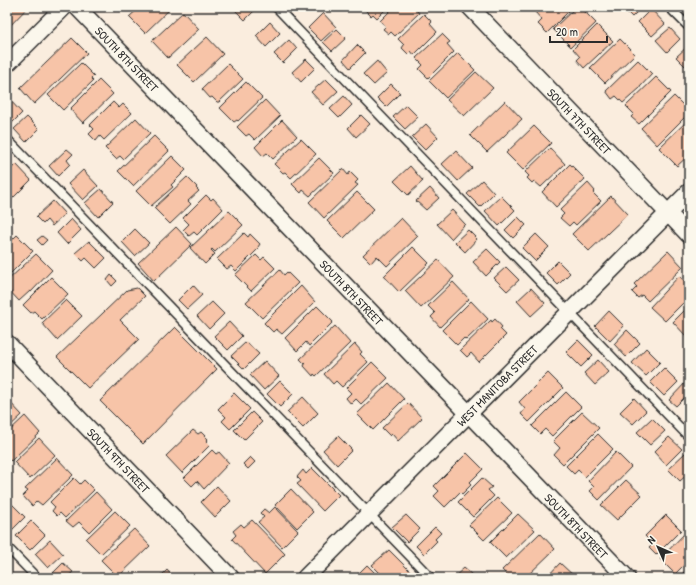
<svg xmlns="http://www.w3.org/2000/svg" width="696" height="585" viewBox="0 0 696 585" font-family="'Patrick Hand',sans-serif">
<rect width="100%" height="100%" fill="#faedde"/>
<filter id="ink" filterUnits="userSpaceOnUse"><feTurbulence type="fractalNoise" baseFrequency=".025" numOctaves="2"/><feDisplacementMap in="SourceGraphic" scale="8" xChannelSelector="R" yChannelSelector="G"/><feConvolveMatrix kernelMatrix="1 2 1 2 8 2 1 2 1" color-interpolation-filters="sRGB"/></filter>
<g filter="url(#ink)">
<g fill="#f7c4a8" stroke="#2b2b2b">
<path d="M7 7H28L7 29Z"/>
<path d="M140 7H172L145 33 129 17Z"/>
<path d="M236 7H256L257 8 245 20 234 9Z"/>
<path d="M366 7H388L377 18 373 14 371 16 365 10 367 8Z"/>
<path d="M394 7H414L419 13 395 36 391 32 389 34 383 29 386 26 380 21Z"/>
<path d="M540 7H573L547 33 538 24 542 20 535 12Z"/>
<path d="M576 7H580L596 23 571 47 553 29Z"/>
<path d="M622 7H642L632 17Z"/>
<path d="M651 9 665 24 652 36 638 22Z"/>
<path d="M183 12 199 29 168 58 152 41Z"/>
<path d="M323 13 336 27 321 41 308 28Z"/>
<path d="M424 14 432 22 430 24 437 32 414 55 411 51 408 54 402 48 404 45 398 39Z"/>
<path d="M270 22 280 33 266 47 256 36Z"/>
<path d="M597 25 613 41 584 68 577 60 580 57 573 49Z"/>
<path d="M670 28 680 39 667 52 656 40Z"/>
<path d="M337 29 346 38 332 51 323 42Z"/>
<path d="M442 34 450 42 447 44 454 52 428 78 419 69 423 65 416 58Z"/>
<path d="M207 37 223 54 194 82 177 65Z"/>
<path d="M72 38 87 53 34 104 20 88Z"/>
<path d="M620 39 635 54 605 83 590 68Z"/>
<path d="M289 40 297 49 283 63 274 54Z"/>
<path d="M357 45 365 53 350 68 343 60Z"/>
<path d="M689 45V62L685 66 676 57Z"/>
<path d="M458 53 475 70 446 98 429 81Z"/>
<path d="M306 59 315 68 301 82 292 72Z"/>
<path d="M638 60 652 74 640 87V88L623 103 616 96 612 99 606 91Z"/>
<path d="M377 61 387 73 374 85 363 74Z"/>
<path d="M81 63 94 76 91 79 93 81 63 110 48 95Z"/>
<path d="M228 64 243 79 219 102H217L212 97 210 98 202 89Z"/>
<path d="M476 72 493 88 464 116 447 100Z"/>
<path d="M656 77 671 92 639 124 631 117 634 114 626 106Z"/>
<path d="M326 79 338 91 323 105 311 92Z"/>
<path d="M99 80 113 94 83 123 70 109Z"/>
<path d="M246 82 262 98 238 121 237 120 234 122 220 108Z"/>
<path d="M391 84 400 93 386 107 377 98Z"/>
<path d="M344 96 352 105 339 118 330 109Z"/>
<path d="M674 96 689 111V113L657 145 641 128Z"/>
<path d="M9 99 22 113 8 127 7 101Z"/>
<path d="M265 100 280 116 255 140 249 134 246 136 237 127Z"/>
<path d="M505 101 522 119 487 152 470 135Z"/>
<path d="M113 102 119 108 123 104 132 113 104 140 100 136 96 141 89 134 94 129 90 125Z"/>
<path d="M406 105 418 117 405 129 393 117Z"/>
<path d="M361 115 370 124 356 137 348 128Z"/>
<path d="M27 117 39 129 26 142 14 129Z"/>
<path d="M136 118 150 133 123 159 120 156 116 159 105 148Z"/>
<path d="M689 119V155L677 166 659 148Z"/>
<path d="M282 120 297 136 273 159 267 153 263 156 255 147Z"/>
<path d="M426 124 438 137 425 150 412 137Z"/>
<path d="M534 126 551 143 523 170 506 153Z"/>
<path d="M154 136 169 151 133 186 118 171Z"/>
<path d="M301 139 316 154 291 178 285 172 283 173 274 164Z"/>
<path d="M550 148 565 164 541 187 534 181 532 183 527 178 529 176 525 172Z"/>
<path d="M67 149 73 154 67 160 70 164 58 176 49 166Z"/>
<path d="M456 151 472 168 458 181 442 164Z"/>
<path d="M172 156 186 170 171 185 173 187 151 206 136 191Z"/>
<path d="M319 158 334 173 310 196 303 190 301 193 292 184Z"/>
<path d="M16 164 31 180 7 204V173Z"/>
<path d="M570 164 585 179 556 207 542 192Z"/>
<path d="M410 166 423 181 408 195 394 181Z"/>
<path d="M343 169 348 175 350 172 358 180 355 183 358 185 324 218 309 202Z"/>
<path d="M83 170 98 186 83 200 68 184Z"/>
<path d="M187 177 197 187 196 188 199 191 188 201 191 204 170 224 154 208Z"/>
<path d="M482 180 494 193 480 207 467 194Z"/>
<path d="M588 183 595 191 593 193 601 201 576 225 573 222 569 226 560 218 564 214 560 210Z"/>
<path d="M430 188 439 198 426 210 416 201Z"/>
<path d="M101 189 113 202 98 217 85 203Z"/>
<path d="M357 192 374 209 344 238 327 221Z"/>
<path d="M206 195 211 200 213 198 223 209 197 235 194 232 189 236 183 230 189 224 183 218Z"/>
<path d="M501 196 515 210 499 226 485 211Z"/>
<path d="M611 196 628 214 589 251 572 234Z"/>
<path d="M53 201 65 214 52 226 47 220 43 224 36 217Z"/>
<path d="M452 210 465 224 451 239 437 224Z"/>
<path d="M229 211 243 225 215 252 212 249 211 250 215 254 205 264 190 248Z"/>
<path d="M518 217 526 225 513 238 505 230Z"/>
<path d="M401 218 418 236 387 266 377 256 371 263 363 255Z"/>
<path d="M71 219 81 230 67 244 57 233Z"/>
<path d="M176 227 192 244 154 281 138 263Z"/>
<path d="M135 229 149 243 135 256 122 242Z"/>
<path d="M468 230 477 239 465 252 455 242Z"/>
<path d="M244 233 248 237 250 234 260 244 258 247 259 248 236 271 231 266 227 269 217 259Z"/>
<path d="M536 234 549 247 535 261 522 248Z"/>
<path d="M17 235 33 251 7 277V245Z"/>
<path d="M42 236 47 240 42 245 37 240Z"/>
<path d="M89 241 106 258 96 268 86 258 83 261 75 253Z"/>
<path d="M413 247 429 263 399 292 384 276Z"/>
<path d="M487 249 500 262 486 276 473 262Z"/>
<path d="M668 251 683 267 648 301 642 295 638 298 632 292 637 287 634 284Z"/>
<path d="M36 254 52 270 31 292 30 291 19 301 7 288V281Z"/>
<path d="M256 255 261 260 264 257 275 268 251 291 235 275Z"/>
<path d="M438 260 454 277 421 308 405 291Z"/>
<path d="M558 261 570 273 558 285 546 273Z"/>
<path d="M506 267 519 280 507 291 494 278Z"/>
<path d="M280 270 284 275 287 272 298 283 262 318 246 302Z"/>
<path d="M111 275 117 281 112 286 107 280Z"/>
<path d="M679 276 689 285V297L665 321 650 307Z"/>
<path d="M51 277 68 294 42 319 34 311 31 313 23 305Z"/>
<path d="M453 282 469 299 440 327 431 317 435 313 428 306Z"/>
<path d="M193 285 202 295 187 309 178 300Z"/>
<path d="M301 286 315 302 282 334 276 329 273 332 264 323Z"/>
<path d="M137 288 145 296 120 320 139 339 88 388 57 357 127 290Z"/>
<path d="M531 288 545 303 531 316 517 301Z"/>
<path d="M66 300 82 316 57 340 42 323Z"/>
<path d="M471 301 488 319 466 340 464 338 457 345 442 330Z"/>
<path d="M212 302 224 314 209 329 197 316Z"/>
<path d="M317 306 333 322 309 346 306 342 297 351 285 338Z"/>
<path d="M689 306V335L687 337 673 322Z"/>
<path d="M609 311 624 326 610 341 595 326Z"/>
<path d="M495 319 502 327 500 329 506 335 479 362 471 353 467 357 460 350 491 320 492 322Z"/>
<path d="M229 322 242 336 228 350 214 336Z"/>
<path d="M335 326 350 343 316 376 314 374 313 376 304 366 305 364 300 359Z"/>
<path d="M175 327 217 369 143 444 100 401Z"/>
<path d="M627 330 640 343 626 357 614 344Z"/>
<path d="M578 340 593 355 581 367 566 352Z"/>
<path d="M246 342 259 354 244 369 231 356Z"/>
<path d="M355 344 362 352 360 354 368 362 342 387 336 381 333 384 324 374Z"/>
<path d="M646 348 660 362 646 376 632 363Z"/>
<path d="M598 360 609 372 595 385 584 373Z"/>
<path d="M265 361 279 376 264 390 250 375Z"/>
<path d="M372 362 388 378 361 404 356 399 351 404 346 398 351 393 346 388Z"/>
<path d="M664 368 678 382 664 396 650 382Z"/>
<path d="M548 373 563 388 529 422 521 414 525 409 519 402Z"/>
<path d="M280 381 293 394 280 407 267 394Z"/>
<path d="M687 381 689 383V396L687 395 676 406 669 400Z"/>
<path d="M389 383 404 399 373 430 357 414Z"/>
<path d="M566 392 581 407 552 436 545 429 540 434 532 426Z"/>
<path d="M234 393 250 409 230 429 222 421 226 417 218 409Z"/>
<path d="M303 397 318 413 303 428 287 412Z"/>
<path d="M634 398 646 411 633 424 620 412Z"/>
<path d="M7 399 22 415 7 429Z"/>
<path d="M408 403 422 418 398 441 392 434 390 436 382 428Z"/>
<path d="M252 412 262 422 244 440 234 430Z"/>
<path d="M582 412 599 428 563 464 554 455 560 448 553 441Z"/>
<path d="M25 416 40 433 11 461 7 457V433Z"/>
<path d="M652 418 665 431 650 445 637 432Z"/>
<path d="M193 430 198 434 201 432 208 439 206 441 210 445 182 473 166 456Z"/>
<path d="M598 434 613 449 585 477 578 470 574 474 566 466Z"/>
<path d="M338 436 352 450 337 465 323 450Z"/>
<path d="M669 437 682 449 666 465 654 452Z"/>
<path d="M39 438 55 455 30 479 14 462Z"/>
<path d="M212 450 216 454 219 452 229 463 204 489 197 481 192 486 184 478Z"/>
<path d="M616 452 631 467 599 500 590 491 594 487 588 481Z"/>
<path d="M467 453 483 469 469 483 471 485 462 494 460 492 445 507 434 496 439 491 434 486Z"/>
<path d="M685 453 689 457V473L680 481 668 469Z"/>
<path d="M250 457 255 462 248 469 243 464Z"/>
<path d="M57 458 73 475 42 505 37 501 32 506 23 496 28 491 25 489Z"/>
<path d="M312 468 339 495 323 511 297 484 301 481 297 477 303 470 306 474Z"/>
<path d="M74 478 80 484 84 480 94 490 65 518 60 513 57 516 52 511 55 507 50 502Z"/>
<path d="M482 478 492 487 488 490 494 496 473 517 458 502Z"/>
<path d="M626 480 642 495 617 520 601 505Z"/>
<path d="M217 486 231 501 215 517 201 502Z"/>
<path d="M291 489 313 512 297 528 275 505Z"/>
<path d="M96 492 112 509 89 532 79 522 73 527 66 521Z"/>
<path d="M497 498 512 513 484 540 469 525Z"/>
<path d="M11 503 25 517 10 532 7 528V508Z"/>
<path d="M275 507 298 531 282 547 258 522 264 517 260 513 264 509 269 513Z"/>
<path d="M115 511 130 526 101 554 86 539Z"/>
<path d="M518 514 535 530 506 558 490 542Z"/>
<path d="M406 515 420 529 407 542 392 527Z"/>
<path d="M666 515 681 530 656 555 649 548 653 544 645 536Z"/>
<path d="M252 520 285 554 265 574 232 539 236 535 233 531 241 524 244 527Z"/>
<path d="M31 521 45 535 30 550 16 536Z"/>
<path d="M435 527 441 533 435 539 437 541 424 554 416 546Z"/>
<path d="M134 529 150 546 118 577 101 560Z"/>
<path d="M688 530 689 560 675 574 660 559Z"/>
<path d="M540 533 555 549 525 578H510L502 570Z"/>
<path d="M50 540 63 554 48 568 35 554Z"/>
<path d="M389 550 417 578H385L372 565Z"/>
<path d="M63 563 73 572 66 578H52L50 576Z"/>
<path d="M560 563 576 578H546Z"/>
<path d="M367 565 380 578H354Z"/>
<path d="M689 567V578H678Z"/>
<path d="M464 568 472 575 469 578H453Z"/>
<path d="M167 570 174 578H159Z"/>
</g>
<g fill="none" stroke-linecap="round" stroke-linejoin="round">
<defs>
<g id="lane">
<path d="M276 7 689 437"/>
<path d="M669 7 689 27"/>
<path d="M7 139 431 578"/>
<path d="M7 547 37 578"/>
</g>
<g id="street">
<path id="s1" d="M77 7 627 578"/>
<path id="s2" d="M470 7 689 235"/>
<path d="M7 64 64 7"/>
<path id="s3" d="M7 343 231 578"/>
<path id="s4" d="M305 578 689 192"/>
</g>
</defs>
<use href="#lane" stroke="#2b2b2b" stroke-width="11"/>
<use href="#street" stroke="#2b2b2b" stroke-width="19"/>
<use href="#lane" stroke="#fbf7ec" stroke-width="8"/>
<use href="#street" stroke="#fbf7ec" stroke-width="16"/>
</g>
</g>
<g text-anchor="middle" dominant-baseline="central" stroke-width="3" stroke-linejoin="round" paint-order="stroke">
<g font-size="12" fill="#2b2b2b" stroke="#fbf7ec">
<text stroke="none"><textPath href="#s1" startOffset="72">SOUTH 8TH STREET</textPath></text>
<text stroke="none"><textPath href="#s2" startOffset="158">SOUTH 7TH STREET</textPath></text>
<text stroke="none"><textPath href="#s1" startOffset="396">SOUTH 8TH STREET</textPath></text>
<text stroke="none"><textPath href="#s4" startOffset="272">WEST MANITOBA STREET</textPath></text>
<text stroke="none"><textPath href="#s3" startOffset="162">SOUTH 9TH STREET</textPath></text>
<text stroke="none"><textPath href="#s1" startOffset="720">SOUTH 8TH STREET</textPath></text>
</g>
</g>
<rect width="696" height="585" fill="none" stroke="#fbf7ec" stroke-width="24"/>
<rect x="12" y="12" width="672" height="561" fill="none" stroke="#2b2b2b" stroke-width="1.5" filter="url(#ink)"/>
<g transform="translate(658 547) rotate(315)" stroke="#fbf7ec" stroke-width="3" paint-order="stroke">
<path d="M0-3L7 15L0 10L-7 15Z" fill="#2b2b2b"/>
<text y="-6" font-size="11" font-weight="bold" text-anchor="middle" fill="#2b2b2b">N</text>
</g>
<path d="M550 36v6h57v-6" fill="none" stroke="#2b2b2b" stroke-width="2"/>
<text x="556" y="36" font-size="12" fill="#2b2b2b" stroke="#fbf7ec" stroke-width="3" paint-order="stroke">20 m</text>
</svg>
